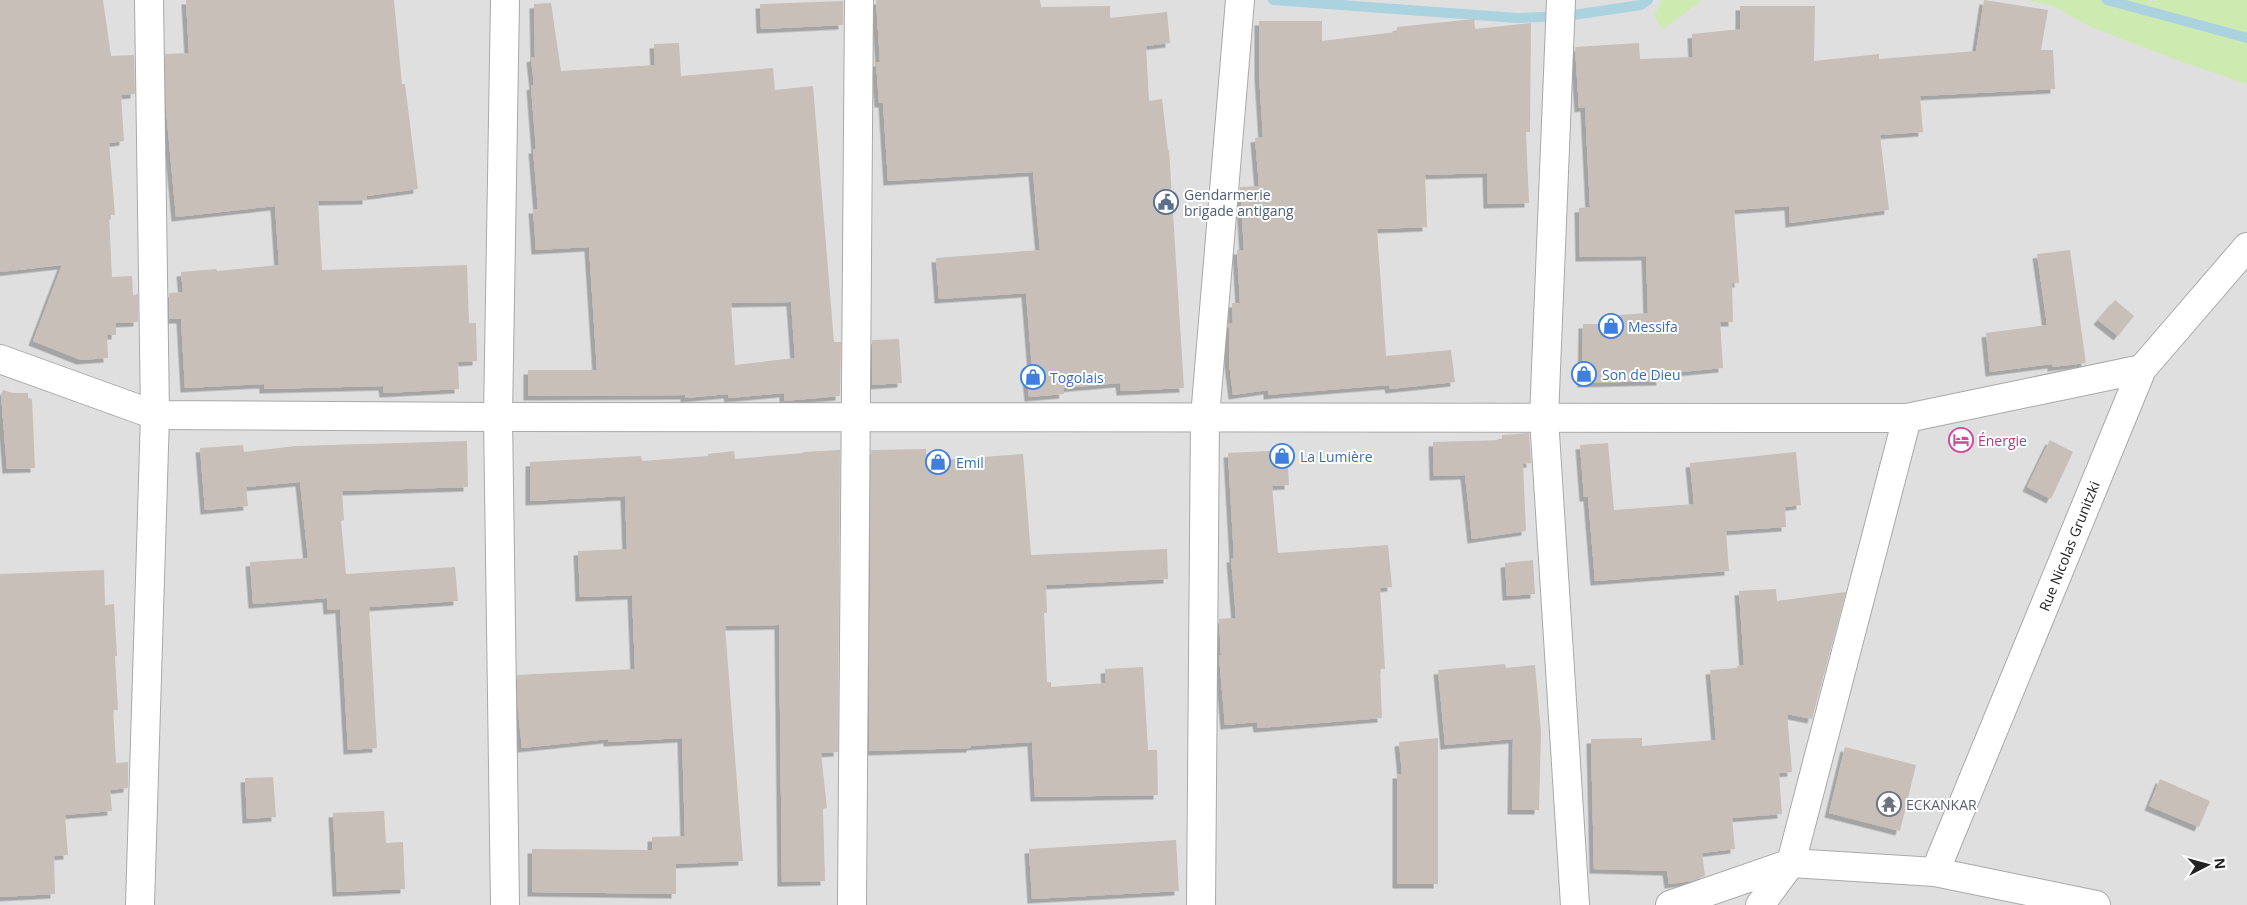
<svg xmlns="http://www.w3.org/2000/svg" width="2247" height="905" viewBox="0 0 2247 905" font-family="'Open Sans',sans-serif">
<defs>
<filter id="shadow"><feDropShadow dx="-4.5" dy="4.5" stdDeviation="0" flood-color="#0004"/></filter>
</defs>
<rect width="100%" height="100%" fill="#f2efe9"/>
<rect fill="#e0dfdf" x="0" y="0" width="2247" height="905"/>
<g fill="#cdebb0">
<path d="M1662 0H1702L1662 30 1654 15Z"/>
<path d="M2027 0H2149L2151 2 2158 0H2247V84L2179 61 2091 27 2053 6Z"/>
</g>
<g fill="none" stroke-linecap="round" stroke-linejoin="round">
<g stroke="#aad3df" stroke-width="10">
<path d="M1273 0 1517 18 1566 16 1641 5 1648 0"/>
<path d="M2107 0 2247 38"/>
</g>
</g>
<g fill="#c7bfb8" fill-rule="evenodd" filter="url(#shadow)">
<path d="M0 0H103L111 56 134 55 135 94 121 95 124 141 109 143 115 215H109L112 277 132 276 133 295 138 294V322L116 323V335H107L108 358 81 360 33 341 62 265 0 272Z"/>
<path d="M186 0H394L402 84H405L418 189 367 196V200L318 201 322 270 467 265 469 323H476L477 361 458 362 459 389 384 393 383 386 264 389V384L185 388 181 319H169V293L183 292 181 272 216 269 217 271 279 265 275 206 176 217 166 109 165 54 189 53Z"/>
<path d="M876 0H1040L1041 7 1110 6V18L1167 12 1170 43 1146 46 1149 101 1162 99 1168 150H1169L1184 388 1121 391 1120 383 1063 388 1064 394 1029 397 1026 368H1032L1026 293 939 299 936 258 1040 250 1033 172 888 181 883 103H879L876 62H880Z"/>
<path d="M1984 0 2048 10 2041 50H2053L2055 89 1920 96 1923 132 1880 135 1889 210 1790 223 1789 206 1734 210 1739 283H1732L1733 322H1720L1723 368 1660 374 1661 381 1582 383 1583 324H1605V316L1648 313 1646 256 1580 257 1579 208 1590 207 1585 107 1579 108 1575 47 1639 43 1640 59 1693 57 1692 34 1740 29V6H1815L1814 61 1879 54V59L1976 51Z"/>
<path d="M843 1V25L761 29 760 4Z"/>
<path d="M551 3 561 71 655 65 654 44 679 43 681 76 773 68 775 90 813 86 834 342H841L840 396 784 401V393L729 398 728 394 685 398V395L528 396V370H597L589 247 536 250 533 209H538L533 149H536L531 86 534 85 531 58 535 57 534 4ZM791 302 795 358 735 365 731 303Z"/>
<path d="M1474 19 1475 29 1531 23 1530 132H1526L1529 203 1488 204 1487 173 1425 175 1427 227 1377 229 1386 356 1451 350 1455 382 1390 389 1389 385 1268 395V390L1233 395 1229 362V323H1233L1232 303H1240L1237 250H1244L1240 187 1259 186 1255 138 1263 137 1259 74V21H1322V41L1397 32V27Z"/>
<path d="M2070 250 2086 363 2052 367V364L1990 372 1986 333 2047 325 2037 254Z"/>
<path d="M2115 300 2134 316 2118 336 2098 320Z"/>
<path d="M899 339 902 383 872 385V340Z"/>
<path d="M3 390 13 393H28V398L32 399 35 468 7 469 1 394Z"/>
<path d="M1529 433 1531 463 1523 464 1526 531 1472 539 1465 475 1434 476 1433 442 1502 440V435Z"/>
<path d="M2050 440 2073 452 2051 499 2027 487Z"/>
<path d="M467 441 468 487 342 491 344 520 341 521 346 574 455 567 458 601 369 607 377 748 348 750 340 609 328 610 327 598 253 604 250 562 308 558 300 482 246 487 248 506 205 510 200 448 243 445 244 452 296 446Z"/>
<path d="M1608 443 1614 510 1694 504 1690 463 1796 452 1801 505 1785 507 1786 527 1726 531 1729 571 1595 581 1588 497H1584L1580 445Z"/>
<path d="M926 449V454L942 452V460L1023 454 1031 555 1167 549 1168 579 1046 585 1047 613H1044L1047 682H1051V687L1106 683 1105 669 1143 667 1148 750H1157L1158 795 1035 797 1032 742 971 746V748L869 751 871 450Z"/>
<path d="M840 450 838 752 821 753 827 808 823 809 825 881 782 882 779 625 725 626 743 861 676 864V894L532 892V849L652 850V837L685 836 682 738 608 742V739L522 748 518 711 517 675 635 669 632 595 580 597 578 551 627 549 625 496 530 501V462L641 456 642 461 708 456V454L734 451 735 459 803 453V452Z"/>
<path d="M1287 450 1289 485 1272 486 1278 553 1388 545 1392 587 1380 588 1385 669H1380L1382 718 1258 728 1257 722 1225 725 1219 656 1221 655 1219 619 1236 618 1231 558H1234L1228 453Z"/>
<path d="M1533 560 1535 594 1507 596 1505 563Z"/>
<path d="M104 570 105 605 114 604 117 656H115L118 710H113L116 763 128 762V788L110 790 112 811 65 815 68 855 54 856 55 894 0 897V574Z"/>
<path d="M1776 589 1777 601 1846 592 1812 719 1787 714 1792 772 1779 773 1782 814 1732 818 1735 849 1702 853 1705 876 1692 881 1669 884 1667 871 1594 869 1591 739 1642 738V746L1716 740 1710 670 1737 668V666L1744 665 1739 591Z"/>
<path d="M1505 664 1506 668 1535 665 1541 732 1539 810H1512L1513 739 1445 745 1438 670Z"/>
<path d="M1438 738V884H1397V774H1402L1399 742Z"/>
<path d="M1845 747 1916 765 1900 831 1829 813Z"/>
<path d="M273 777 276 817 247 819 245 778Z"/>
<path d="M2160 779 2210 801 2199 827 2149 806Z"/>
<path d="M384 811 386 843 403 842 405 889 337 892 333 813Z"/>
<path d="M1176 840 1179 891 1032 899 1029 849Z"/>
</g>
<g fill="none" stroke-linecap="round" stroke-linejoin="round">
<defs>
<g id="minor">
<path d="M505 0 498 417 505 905"/>
<path d="M1561 0 1544 418 1575 905"/>
<path d="M0 359 155 415 498 417 1907 418 2142 369"/>
<path d="M1935 872 2142 369 2247 247"/>
<path d="M140 905 155 415 149 0"/>
<path d="M852 905 859 0"/>
<path d="M1201 905 1205 417 1240 0"/>
<path d="M1670 905 1791 863 1935 872 2096 905"/>
<path d="M1760 905 1791 863 1907 418"/>
</g>
</defs>
<use href="#minor" stroke="#a9a9a9" stroke-width="30"/>
<use href="#minor" stroke="#fff" stroke-width="28"/>
</g>
<defs>
<symbol id="civic-ring" viewBox="-11 -11 22 22"><circle r="9.5" fill="#fff" stroke="#5c6f8a" stroke-width="1.5"/><path d="M-.6-6.5H3V-4.5H.6V-3L4-1V1h2V6H-6V1h2V-1L-.6-3ZM-1.2 2.5V6h2.4V2.5Z" fill="#5c6f8a"/></symbol>
<symbol id="shop-ring" viewBox="-11 -11 22 22"><circle r="9.5" fill="#fff" stroke="#3f7fe0" stroke-width="1.5"/><path d="M-5-2.5h2.3a2.7 3.5 0 0 1 5.4 0H5L5.5 6h-11ZM-1.5-2.5h3a1.5 2.3 0 0 0-3 0Z" fill="#3f7fe0"/></symbol>
<symbol id="hotel-ring" viewBox="-11 -11 22 22"><circle r="9.5" fill="#fff" stroke="#d1479c" stroke-width="1.5"/><path d="M-6-4.5h1.5V1H6V5H4.5V3h-9V5H-6ZM-4 0a1.8 1.8 0 1 1 3.6 0ZM.5 0V-2.5h3Q6-2.5 6 0Z" fill="#d1479c"/></symbol>
<symbol id="temple-ring" viewBox="-11 -11 22 22"><circle r="9.5" fill="#fff" stroke="#6b7280" stroke-width="1.5"/><path d="M0-6L5-2H3V0L6.5 2.5H4V6H1.5V3h-3V6H-4V2.5H-6.5L-3 0V-2H-5Z" fill="#6b7280"/></symbol>
</defs>
<g fill-rule="evenodd">
<use href="#civic-ring" x="1152" y="188" width="28" height="28"/>
<use href="#shop-ring" x="1597" y="312" width="28" height="28"/>
<use href="#shop-ring" x="1570" y="360" width="28" height="28"/>
<use href="#shop-ring" x="1019" y="363" width="28" height="28"/>
<use href="#hotel-ring" x="1947" y="426" width="28" height="28"/>
<use href="#shop-ring" x="1268" y="442" width="28" height="28"/>
<use href="#shop-ring" x="924" y="448" width="28" height="28"/>
<use href="#temple-ring" x="1875" y="790" width="28" height="28"/>
</g>
<g text-anchor="middle" dominant-baseline="central" stroke-width="4" stroke-linejoin="round" paint-order="stroke">
<g font-size="14" fill="#4e5e75" stroke="#fff" text-anchor="start">
<text x="1184" y="194">Gendarmerie<tspan x="1184" dy="16">brigade antigang</tspan></text>
</g>
<g font-size="14" fill="#366cbe" stroke="#fff" text-anchor="start">
<text x="1628" y="326">Messifa</text>
<text x="1602" y="374">Son de Dieu</text>
<text x="1050" y="377">Togolais</text>
<text x="1300" y="456">La Lumière</text>
<text x="956" y="462">Emil</text>
</g>
<g font-size="14" fill="#b23c85" stroke="#fff" text-anchor="start">
<text x="1978" y="440">Énergie</text>
</g>
<g font-size="14" fill="#222" stroke="#fff">
<text transform="translate(2069 546) rotate(-68)">Rue Nicolas Grunitzki</text>
</g>
<g font-size="14" fill="#5b616d" stroke="#fff" text-anchor="start">
<text x="1906" y="804">ECKANKAR</text>
</g>
</g>
<g transform="translate(2207 865) rotate(84)" stroke="#ffffff" stroke-width="4" paint-order="stroke">
<path d="M0-4L9 19L0 12L-9 19Z" fill="#222222"/>
<text y="-8" font-size="14" font-weight="bold" text-anchor="middle" fill="#222222">N</text>
</g>
</svg>
